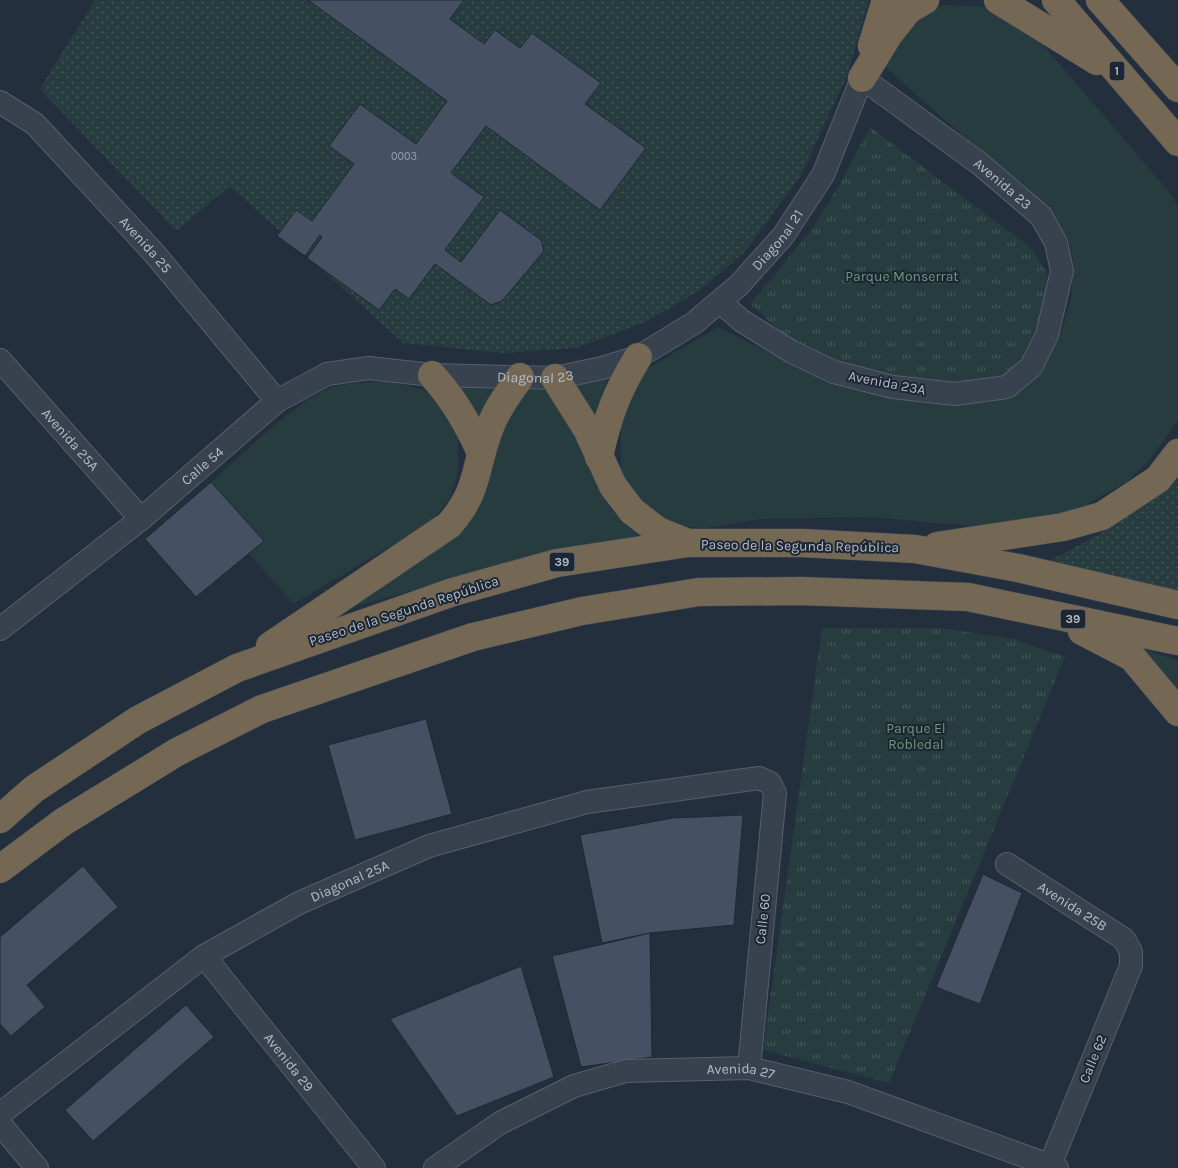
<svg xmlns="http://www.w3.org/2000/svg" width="1178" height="1168" viewBox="0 0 1178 1168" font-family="Karla,sans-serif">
<defs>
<pattern id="park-tufts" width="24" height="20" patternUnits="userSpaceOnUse" patternTransform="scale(1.25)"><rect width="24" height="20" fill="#263c3f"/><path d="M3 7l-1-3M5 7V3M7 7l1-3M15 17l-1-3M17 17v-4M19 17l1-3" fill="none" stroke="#435659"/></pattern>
<pattern id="garden-dots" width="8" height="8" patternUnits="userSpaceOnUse" patternTransform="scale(1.25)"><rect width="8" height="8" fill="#263c3f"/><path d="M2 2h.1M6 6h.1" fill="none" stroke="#435659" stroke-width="1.8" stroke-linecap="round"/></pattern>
</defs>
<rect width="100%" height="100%" fill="#242f3e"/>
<g fill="#263c3f">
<path d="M946 5 986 7 1030 30 1172 195 1178 207V421L1150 459 1129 480 1067 516 1005 529 871 517 760 519 706 528 678 526 652 515 628 487 621 470V427L625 412 645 370 718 327 783 359 944 402H988L1025 382 1045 359 1060 336 1071 299 1074 264 1069 241 1051 214 884 66C897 36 912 11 946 5Z"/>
<path d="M608 374 593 433 566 383Z"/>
<path d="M391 382 424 390 447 409 458 436V472L450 498 430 523 293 604 249 553 211 482C238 459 300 397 331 388 351 382 371 382 391 382Z"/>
<path d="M545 383 588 461 611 510 648 544 515 562 335 612 437 548 511 410 530 387Z"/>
<path d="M457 384 503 386 481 426Z"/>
<path d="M1140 648 1178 661V696Z"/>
</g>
<g fill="url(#park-tufts)">
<path d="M870 127 1030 247 1047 272 1046 298 1037 332 1023 361 1003 379C934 387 850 380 791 339 776 329 764 316 750 304L810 232 840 184Z"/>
<path d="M822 628H940L1013 639 1065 657 889 1083 763 1050Z"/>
</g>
<g fill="url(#garden-dots)">
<path d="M95 0H869L847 76 800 177 744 253 697 292 645 322 576 348 505 353 403 343 230 186 176 231 40 89Z"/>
<path d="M1178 473V596L1044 564 1114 526Z"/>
</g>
<g fill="#455162" stroke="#1f2835">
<path d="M308 0H464L450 19 484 44 495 30 520 48 532 33 601 83 585 104 646 148 600 210 486 126 451 173 484 197 445 250 461 262 500 210 541 240 544 251 502 301 491 305 435 264 409 299 395 289 379 310 307 258 322 237 320 235 305 256 277 236 296 210 312 221 354 164 329 146 360 104 416 144 447 101Z"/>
<path d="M211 482 264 541 196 597 145 539Z"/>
<path d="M426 719 452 814 355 840 328 745Z"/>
<path d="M743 815 734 925 650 933 602 943 580 835 673 818Z"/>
<path d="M83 866 118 907 27 985 45 1007 11 1036 0 1024V937Z"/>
<path d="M983 874 1022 893 980 1004 936 987Z"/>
<path d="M650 933 652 1057 581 1067 552 956Z"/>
<path d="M521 966 554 1077 457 1116 390 1019Z"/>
<path d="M186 1005 214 1037 93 1141 65 1110Z"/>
</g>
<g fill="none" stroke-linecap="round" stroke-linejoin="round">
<defs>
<g id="street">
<path id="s1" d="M0 102 35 124 154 253 277 401"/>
<path id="s2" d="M0 360 141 519"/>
<path id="s3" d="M0 629 141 519 277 401 327 374 369 368 432 375 555 378 602 368 638 357 694 323 739 285 783 236 823 175 862 78 980 164 1041 216 1056 243 1062 271 1047 335 1031 367 1007 387 955 394 893 387 834 372 792 352 742 321 720 302"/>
<path id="s4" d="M1007 864 1124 939 1131 952V966L1050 1165"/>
<path id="s5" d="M204 956 374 1168"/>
<path id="s6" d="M0 1114 204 956 299 903 429 846 587 802 759 778 770 783 775 793 749 1068"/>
<path d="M0 1124 37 1168"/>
<path id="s7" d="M435 1168 500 1123 574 1086 626 1071 749 1068 848 1092 1057 1168"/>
</g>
<g id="highway">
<path d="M998 0 1097 61"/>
<path d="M1056 0 1178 142"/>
<path d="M1100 0 1178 88"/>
<path d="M872 46 886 0"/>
<path d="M862 78 889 34 908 10 925 0"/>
<path d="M432 375C454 399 468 423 481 453"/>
<path d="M555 378 587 429 613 486 632 511 658 531 688 543"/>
<path d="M599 457C607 418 617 391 638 357"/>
<path d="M937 546 1063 527 1102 516 1158 479 1178 453"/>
<path d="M1082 631 1132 657 1178 712"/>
<path d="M270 646 449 525C480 490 474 467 490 427 497 408 509 393 520 377"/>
<path d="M0 819 34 789 138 720 237 668 453 592 557 563 688 543H802L915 549 1018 568 1178 605"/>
<path d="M0 869 63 822 177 752 262 709 473 637 582 611 699 592 800 591 968 597 1178 641"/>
</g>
</defs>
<use href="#street" stroke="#565f6c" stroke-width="24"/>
<use href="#highway" stroke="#434c59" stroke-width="29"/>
<use href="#street" stroke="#38414e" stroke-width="22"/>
<use href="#highway" stroke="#746855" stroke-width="28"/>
</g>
<g text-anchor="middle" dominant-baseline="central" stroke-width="4" stroke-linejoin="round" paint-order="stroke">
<g font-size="11" fill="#98a1af">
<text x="404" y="156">0003</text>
</g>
<g fill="#1d2633" stroke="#878f9c" stroke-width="1">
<rect x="1109.5" y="61.5" width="15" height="19" rx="4"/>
<rect x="549.5" y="552.5" width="25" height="19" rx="4"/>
<rect x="1060.5" y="609.5" width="25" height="19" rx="4"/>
</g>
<g font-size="12" font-weight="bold" fill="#b4bcc9">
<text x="1117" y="71">1</text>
<text x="562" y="562">39</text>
<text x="1073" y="619">39</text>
</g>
<g font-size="14" fill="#b4bcc9" stroke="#1d2633">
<text stroke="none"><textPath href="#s3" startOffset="1274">Avenida 23</textPath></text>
<text stroke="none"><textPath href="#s3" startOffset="914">Diagonal 21</textPath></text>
<text stroke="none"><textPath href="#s1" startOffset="205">Avenida 25</textPath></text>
<text stroke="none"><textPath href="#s3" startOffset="625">Diagonal 23</textPath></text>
<text transform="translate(887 383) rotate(11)">Avenida 23A</text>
<text stroke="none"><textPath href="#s2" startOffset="106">Avenida 25A</textPath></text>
<text stroke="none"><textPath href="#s3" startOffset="260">Calle 54</textPath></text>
<text transform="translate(800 546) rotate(1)">Paseo de la Segunda República</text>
<text transform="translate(404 611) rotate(-18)">Paseo de la Segunda República</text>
<text stroke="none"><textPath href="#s6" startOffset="422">Diagonal 25A</textPath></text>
<text stroke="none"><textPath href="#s4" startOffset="78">Avenida 25B</textPath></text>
<text transform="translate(763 919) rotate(-84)">Calle 60</text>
<text transform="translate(1093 1059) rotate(-68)">Calle 62</text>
<text stroke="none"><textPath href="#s5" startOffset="136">Avenida 29</textPath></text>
<text stroke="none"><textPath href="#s7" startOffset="331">Avenida 27</textPath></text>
</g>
<g font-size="14" fill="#6b9a76" stroke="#1d2633">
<text x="902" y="276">Parque Monserrat</text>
<text x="916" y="728">Parque El<tspan x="916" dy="16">Robledal</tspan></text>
</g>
</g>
</svg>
